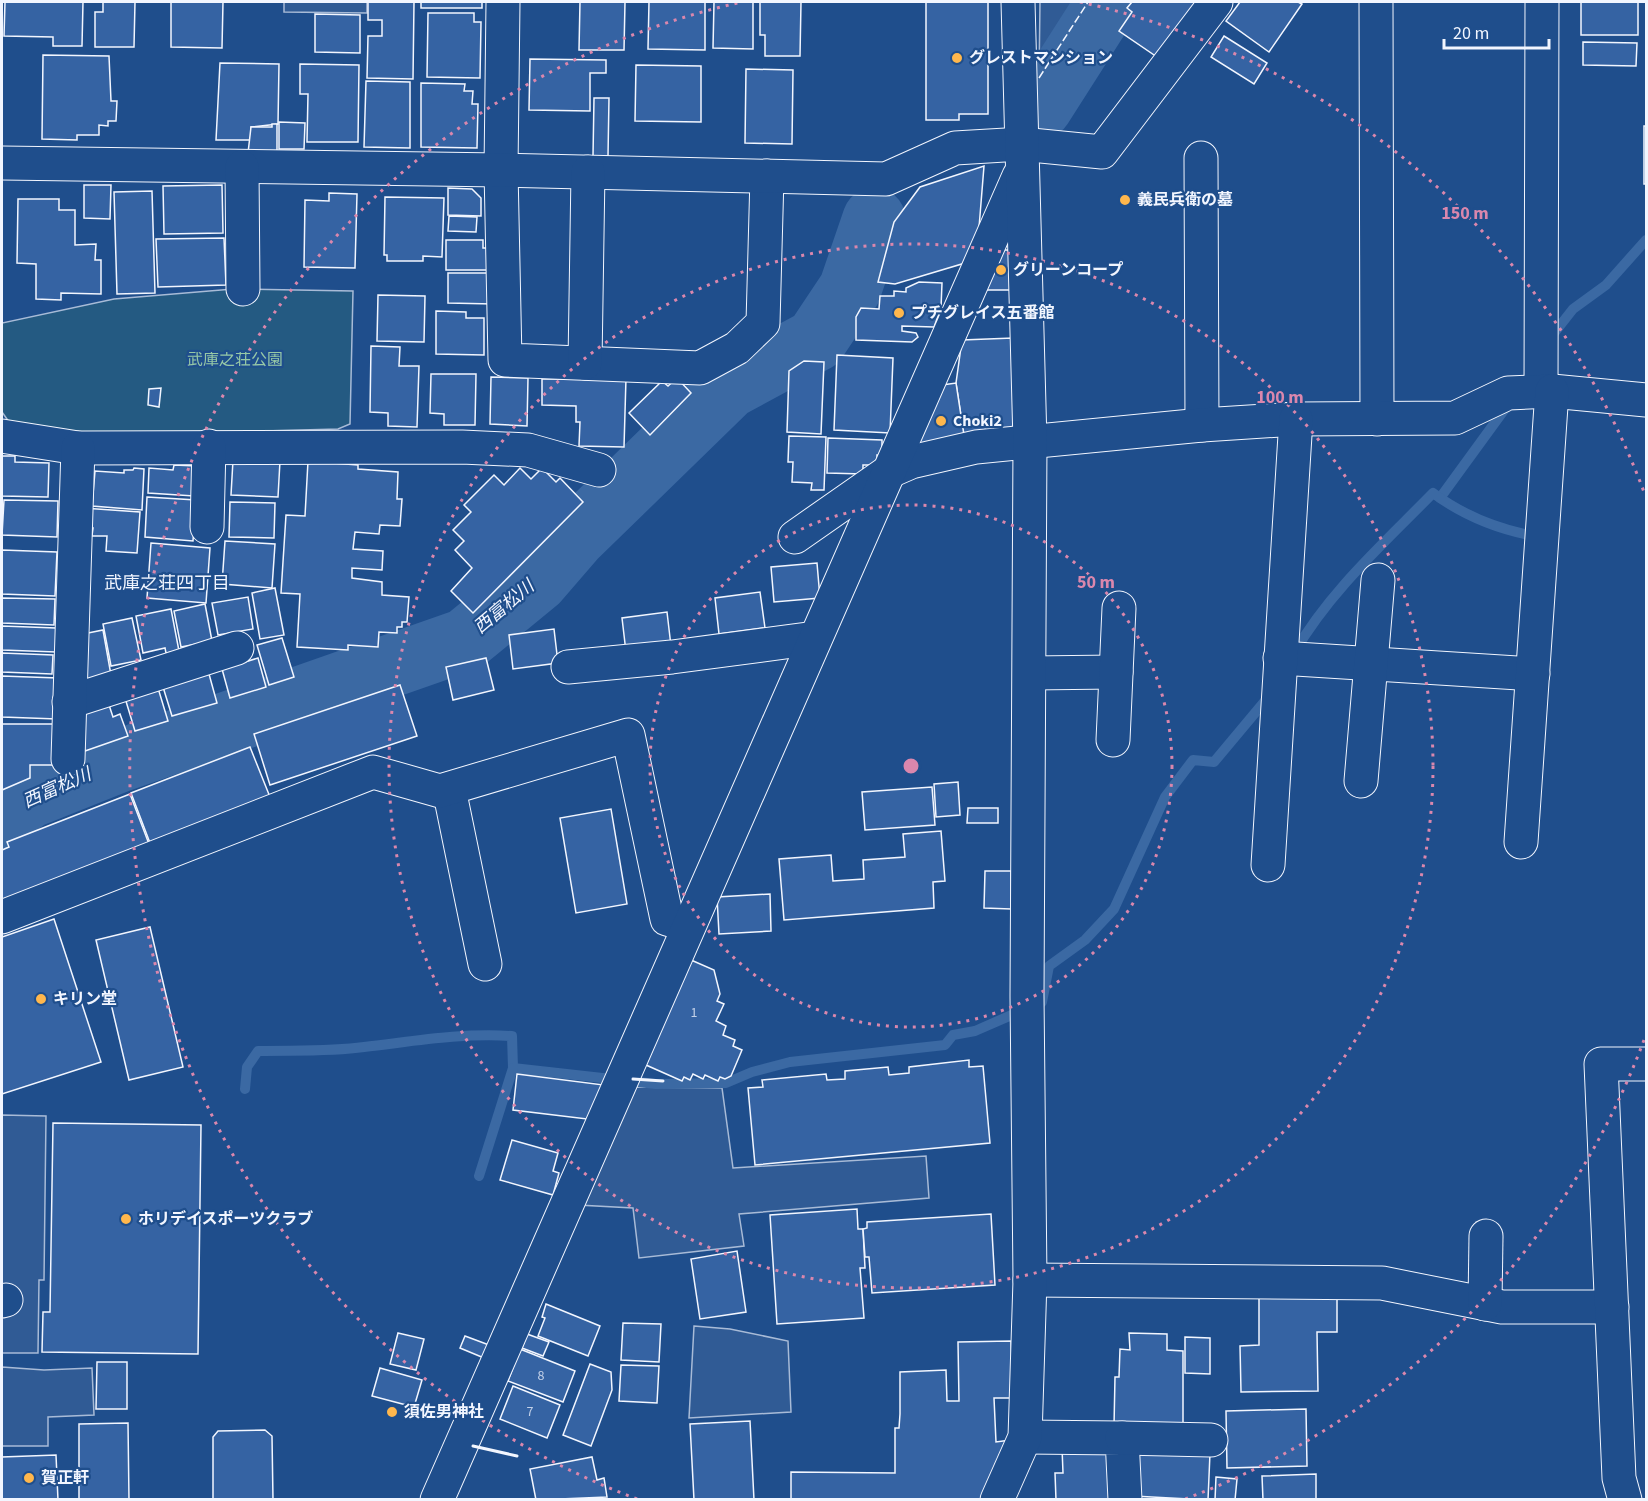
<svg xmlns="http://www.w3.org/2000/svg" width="1648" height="1501" viewBox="0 0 1648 1501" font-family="'Source Sans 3','Noto Sans JP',sans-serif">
<rect width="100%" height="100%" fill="#1f4e8c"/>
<path fill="#245a82" stroke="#a8bbd7" stroke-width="1.5" d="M233 289 353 291 350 424 338 429 86 436 9 422 2 412V323L114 299Z"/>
<g fill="#305b95" stroke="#a8bbd7" stroke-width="1.5">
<path d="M284 2H367V13L284 12Z"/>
<path d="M1040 2H1088L1039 78Z"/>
<path d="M631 1087 722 1088 733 1168 926 1156 929 1198 739 1214 744 1246 639 1258 633 1208 578 1205Z"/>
<path d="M2 1115 46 1116 44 1280H39L38 1353H2Z"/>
<path d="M694 1326 730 1329 788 1341 791 1412 689 1418Z"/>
<path d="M2 1367 44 1370 92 1368 94 1415 48 1417V1446H2Z"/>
</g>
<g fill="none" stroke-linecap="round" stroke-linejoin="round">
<g stroke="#3b69a3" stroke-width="10">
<path d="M1551 337 1573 309 1606 285 1646 240"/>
<path d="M1440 498 1507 406"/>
<path d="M1294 653C1330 591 1383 544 1433 493 1464 516 1497 529 1534 536"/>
<path d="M1042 1002 1049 966 1085 940 1114 909 1165 797 1193 760 1214 762 1270 695"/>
<path d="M245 1089 247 1067 258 1051C293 1050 329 1052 364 1047 416 1041 459 1033 512 1036L513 1068 656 1084 726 1083 752 1072 790 1062 945 1045 953 1035 975 1031 1023 1010"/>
<path d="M479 1176 513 1068"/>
</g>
<g stroke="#3b69a3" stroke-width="63">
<path d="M1041 107 1108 2"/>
<path d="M2 817 29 797 119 761 465 640 537 581 575 537 729 387 816 340 850 289 874 219"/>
</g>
</g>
<g fill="#3563a3" stroke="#f2f6ff" stroke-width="1.5">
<path d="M5 2H83L82 46H53V37L4 36Z"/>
<path d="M103 2H135L134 47H95V12H103Z"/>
<path d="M171 2H223L222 48 171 47Z"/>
<path d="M368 2H414L413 79 367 78 368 36H382V20H368Z"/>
<rect x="421" y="2" width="61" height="6"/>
<path d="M580 2H625L624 50H579Z"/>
<path d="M649 2H705V50L648 49Z"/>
<path d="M714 2H753V49L713 48Z"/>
<path d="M760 2H801L800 56H765V35H760Z"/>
<path d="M926 2H988V114H959V120H926Z"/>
<path d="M1132 2H1196L1160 59 1119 31 1132 12 1127 8Z"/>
<path d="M1240 2H1298L1302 4 1269 52 1226 21Z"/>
<rect x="1581" y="2" width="57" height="33"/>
<path d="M428 13H474V22H481L480 78 427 77Z"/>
<path d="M315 14 360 15V53L315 52Z"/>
<path d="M1224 36 1267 63 1254 84 1211 57Z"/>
<path d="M1583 42 1637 43 1636 66 1583 65Z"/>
<path d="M43 55 109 56 111 101H117L116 121H108V126L99 125V135H77V140L42 139Z"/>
<path d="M530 59 606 60V73H590V111L529 110Z"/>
<path d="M220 63 279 64 278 124 251 127V140H216Z"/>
<path d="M300 64 359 65 358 142H307L308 94H300Z"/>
<path d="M636 65 701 66V122L635 121Z"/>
<path d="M746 69 793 70 792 144 745 143Z"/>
<path d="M366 81 410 82V148L364 147Z"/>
<path d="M421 83 465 84 464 91H473L472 104H478L477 148 421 147Z"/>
<path d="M594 98H609L608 156H593Z"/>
<path d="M279 122 305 123 304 149H279Z"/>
<path d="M272 124H277V153H248L251 127H272Z"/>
<rect x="1644" y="126" width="2" height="58"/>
<path d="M984 166 978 240 965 263 895 284 878 282 894 222 920 187Z"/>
<path d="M84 185H111L110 219 84 218Z"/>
<path d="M222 185 223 233 164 234 163 186Z"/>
<path d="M448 188 472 189 481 198V216L448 215Z"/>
<path d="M152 191 155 293 117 294 114 192Z"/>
<path d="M329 193 357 194 355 268 304 267 305 200 329 201Z"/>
<path d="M385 197 444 198 442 257 423 256V261H387V255H384Z"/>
<path d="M18 199H59V210H75V245L96 244 95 260H101V294L61 293V300L36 299V264L17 263Z"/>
<path d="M449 216 477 217 476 232 448 231Z"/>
<path d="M224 238 226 285 158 287 156 239Z"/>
<path d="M446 240H483V248H492L491 270H446Z"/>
<path d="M998 250H1012V290H982Z"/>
<path d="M448 273H493V304L448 303Z"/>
<path d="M919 282 942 283 941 308 934 327 902 326V331L916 333 918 337 912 342 856 340V317L861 308 879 309 880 296H894V291L906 292V288Z"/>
<path d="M378 295 425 296 424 342 377 341Z"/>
<path d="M436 311 466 312V318H484V355L436 354Z"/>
<path d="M1013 338V435H964L956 383 962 340Z"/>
<path d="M371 346 400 347 399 366H419L417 427 388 426V413L370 412Z"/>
<path d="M837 355 893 358 890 433 834 430Z"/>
<path d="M804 361 824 362 821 434 787 432 789 371Z"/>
<path d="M431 374H476L475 425H444V414L430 413Z"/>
<path d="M491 377 528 378 527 426 490 424Z"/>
<path d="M567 377 626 378 624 447 579 446 580 422H576V406L542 405V379H567Z"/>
<path d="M677 378 691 393 650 435 629 413 662 381 668 386Z"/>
<path d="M956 383 965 442 919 452 917 435 942 385Z"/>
<path d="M161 388 159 407 148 405 149 389Z"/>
<path d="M789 436 826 437 824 490H811L812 483 792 482 793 462H788Z"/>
<path d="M828 438 882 440V455H877V465H863V474L827 473Z"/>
<path d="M2 456H15V462L49 463 48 497 2 496Z"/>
<path d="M233 460 280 461 278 497 231 495Z"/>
<path d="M308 461 358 465V469L398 472 397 499H402L400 526 380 525 379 534 355 532 353 549 383 551 382 570 352 568V578L382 582V595L409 597 407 622H402V627H397V633L379 632 378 647 348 645V650L297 647 300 594 281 593 286 515 305 516Z"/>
<path d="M174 465 197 466 194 496 148 493 149 468 173 470Z"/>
<path d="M134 468 144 469 142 510 92 506 95 471 124 473V470H133Z"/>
<path d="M520 468 531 479 542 468 556 482 560 478 583 502 473 613 451 591 472 568 455 550 464 541 453 530 471 512 464 505 494 475 504 485Z"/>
<path d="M147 497 196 500 193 541 145 537Z"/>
<path d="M4 500 58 501 57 537 2 535Z"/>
<path d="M230 502 275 503 274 538 229 537Z"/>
<path d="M83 508 140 512 137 553 106 551 107 536H92L93 528H81Z"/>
<path d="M225 541 275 544 272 588 222 584Z"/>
<path d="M151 543 210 548 206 603 147 598Z"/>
<path d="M2 550 57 552 55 596 2 594Z"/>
<path d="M817 563 820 598 774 602 771 567Z"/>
<path d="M275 588 284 635 260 639 252 593Z"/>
<path d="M760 592 765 628 719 634 715 598Z"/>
<path d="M248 597 253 629 218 635 212 603Z"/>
<path d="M2 598 55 599 54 625 2 623Z"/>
<path d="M205 604 212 641 181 647 174 611Z"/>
<path d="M171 609 179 651 166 653 165 648 143 653 136 616Z"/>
<path d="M667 612 671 646 626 652 622 618Z"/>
<path d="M132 618 141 660 111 666 103 624Z"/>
<path d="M2 626 56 628V652L2 650Z"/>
<path d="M554 629 558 663 513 669 509 635Z"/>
<path d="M103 630 111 675 86 680 78 635Z"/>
<path d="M282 638 294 677 269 685 257 645Z"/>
<path d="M2 653 53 655 52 674 2 672Z"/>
<path d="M258 658 266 687 230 698 222 669Z"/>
<path d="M486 658 494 690 453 700 446 667Z"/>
<path d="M209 674 217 703 172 716 163 687Z"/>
<path d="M2 676 58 678 57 719 2 717Z"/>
<path d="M400 685 417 736 270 785 254 734Z"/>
<path d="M158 688 168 721 135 731 125 698Z"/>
<path d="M109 705 113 717 120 714 128 736 85 751 78 729 81 714Z"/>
<path d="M2 724H55V765H30V778L2 790Z"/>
<path d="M250 747 270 797 150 843 131 793Z"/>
<path d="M958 782 960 815 936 817 934 784Z"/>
<path d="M932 787 935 825 865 830 862 792Z"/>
<path d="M130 794 149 844 2 901V850L9 847 7 842Z"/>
<path d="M968 808H998V823H967Z"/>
<path d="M611 809 627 904 576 913 560 818Z"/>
<path d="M941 831 945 881 933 882 934 908 784 920 779 859 831 855 833 881 864 879 863 860 905 857 903 834Z"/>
<path d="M985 871H1011V909L984 908Z"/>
<path d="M770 894 771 931 719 934 717 897Z"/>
<path d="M54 919 101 1062 2 1094V937Z"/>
<path d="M150 927 183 1067 129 1080 96 940Z"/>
<path d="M691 960 714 970 720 994 717 1001 724 1004 716 1021 726 1026 723 1035 735 1040 733 1046 742 1050 731 1076 725 1079 720 1077 718 1081 705 1075 703 1079 693 1074 690 1080 684 1077 682 1081 646 1065Z"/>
<path d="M969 1060V1067L983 1066 990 1143 755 1165 748 1088 763 1087 762 1080 826 1074 827 1080 845 1079V1071L888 1067 889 1075 909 1073V1067Z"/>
<path d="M517 1074 604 1085 587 1119 513 1110Z"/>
<path d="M53 1123 201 1125 198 1354 42 1352 43 1312H50Z"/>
<path d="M512 1140 558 1153 553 1171 559 1173 553 1195 500 1180Z"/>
<path d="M857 1209 858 1229H863L865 1268H860L864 1318 777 1324 770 1215Z"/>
<path d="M991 1214 995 1285 872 1293 869 1257H865L863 1229 867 1228V1222Z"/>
<path d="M737 1251 746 1312 700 1319 691 1259Z"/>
<path d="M1337 1295V1332H1317L1318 1391 1241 1392 1240 1346 1259 1345V1296Z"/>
<path d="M546 1304 600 1326 588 1356 538 1336 545 1318 542 1317Z"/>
<path d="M623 1323 661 1324 659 1362 621 1360Z"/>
<path d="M398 1333 424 1339 416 1370 390 1364Z"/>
<path d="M1129 1333 1167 1334V1350L1183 1351V1427L1114 1426 1115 1377H1119L1120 1349 1130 1350Z"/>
<path d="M527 1334 549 1342 543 1356 522 1348Z"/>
<path d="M465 1336 489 1345 484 1358 460 1348Z"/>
<path d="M1185 1337 1210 1338V1374L1185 1373Z"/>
<path d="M1011 1341 1013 1398H994L996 1442 1011 1440 989 1500H791V1472L895 1473V1428H899L900 1414V1372L946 1370 947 1401H959L958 1342Z"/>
<path d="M520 1349 575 1371 563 1402 508 1381Z"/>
<path d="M97 1362H127V1409H96Z"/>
<path d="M590 1364 611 1372 612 1390 591 1446 563 1435Z"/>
<path d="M621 1365 659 1366 657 1403 619 1401Z"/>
<path d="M380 1368 422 1380 414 1407 372 1396Z"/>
<path d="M513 1386 560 1405 547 1438 500 1419Z"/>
<path d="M1306 1409 1307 1466 1227 1468 1226 1411Z"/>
<path d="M750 1421 754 1500H694L690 1424Z"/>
<path d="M128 1423 129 1500H79V1424Z"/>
<path d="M265 1430 272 1436 273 1500H213V1437L218 1431Z"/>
<path d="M1113 1447 1115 1500H1056L1055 1473H1063L1062 1448Z"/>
<path d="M1135 1450 1210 1453 1208 1500 1133 1496Z"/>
<path d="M56 1455 58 1500H2V1457Z"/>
<path d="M592 1457 597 1480 604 1478 607 1497 536 1500 530 1469Z"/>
<path d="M1316 1474V1500H1263L1262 1476Z"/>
<path d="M1216 1477 1237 1479 1235 1500H1215Z"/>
</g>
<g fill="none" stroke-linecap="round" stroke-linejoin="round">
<defs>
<g id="minor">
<path d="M503 2 501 170 505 360 700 368 737 348 763 323 767 176"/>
<path d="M1376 2 1377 419"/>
<path d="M1201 158 1202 425"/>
<path d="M2 163 501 170 886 179 955 148 1021 144 1102 152 1216 2"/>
<path d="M242 167 243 289"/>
<path d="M585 363 588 172"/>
<path d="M1541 392 1542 2"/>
<path d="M2 436 78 448 462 447 528 450 599 470"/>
<path d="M207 527 209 446"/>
<path d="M795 537 888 472 911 462 976 447 1202 425 1296 419 1455 418 1508 393 1552 391 1646 400"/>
<path d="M1280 658 1533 674"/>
<path d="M568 667 672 657 815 638"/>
<path d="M1030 673 1116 672"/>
<path d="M69 702 237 648"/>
<path d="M1113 740 1119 608"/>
<path d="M68 759 78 448"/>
<path d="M1361 781 1378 580"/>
<path d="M449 789 485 964"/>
<path d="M1521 842 1552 391"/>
<path d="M1268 865 1296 419"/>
<path d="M2 917 373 772 440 791 628 735 667 919 687 925"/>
<path d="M1030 1280 1382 1283 1502 1307H1612"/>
<path d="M2 1301 6 1300"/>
<path d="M1485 1304 1486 1236"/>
<path d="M1025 1437 1122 1438 1125 1500"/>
<path d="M1122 1438 1211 1440"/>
<path d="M437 1500 1019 176"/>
<path d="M997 1500 1025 1437 1030 1280 1027 996 1030 442 1018 2"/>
<path d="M1625 1500 1619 1478 1601 1064H1646"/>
</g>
</defs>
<use href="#minor" stroke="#f2f6ff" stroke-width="35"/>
<use href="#minor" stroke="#1f4e8c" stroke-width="33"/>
<path stroke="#f2f6ff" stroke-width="1.5" stroke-dasharray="8 3" stroke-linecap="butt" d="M1039 78 1088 2"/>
<g stroke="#f2f6ff" stroke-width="3">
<path d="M633 1079 663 1081"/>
<path d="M473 1446 517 1456"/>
</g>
</g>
<g fill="none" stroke="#da87ad" stroke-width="3" stroke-dasharray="3 6">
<circle cx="911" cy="766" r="261"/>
<circle cx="911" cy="766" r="522"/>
<path d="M1644 1040A783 783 0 0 1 1185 1499M637 1499A783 783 0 0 1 742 2M1080 2A783 783 0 0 1 1644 492"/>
</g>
<g fill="#ffb74d" stroke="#1f4e8c" stroke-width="2">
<circle cx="957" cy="58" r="6"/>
<circle cx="1125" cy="200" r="6"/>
<circle cx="1001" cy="270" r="6"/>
<circle cx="899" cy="313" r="6"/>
<circle cx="941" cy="421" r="6"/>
<circle cx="41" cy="999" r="6"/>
<circle cx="126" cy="1219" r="6"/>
<circle cx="392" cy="1412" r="6"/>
<circle cx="29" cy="1478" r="6"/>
</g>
<g text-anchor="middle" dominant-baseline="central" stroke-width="4.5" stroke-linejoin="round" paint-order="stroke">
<g font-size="14" fill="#c3d1e8">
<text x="694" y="1013">1</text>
<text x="541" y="1376">8</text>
<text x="530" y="1412">7</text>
</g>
<g font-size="16" font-weight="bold" fill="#f2f6ff" stroke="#1f4e8c" text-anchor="start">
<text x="969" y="58">グレストマンション</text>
<text x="1137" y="200">義民兵衛の墓</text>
<text x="1013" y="270">グリーンコープ</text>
<text x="911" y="313">プチグレイス五番館</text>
<text x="953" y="421">Choki2</text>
<text x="53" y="999">キリン堂</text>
<text x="138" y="1219">ホリデイスポーツクラブ</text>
<text x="404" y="1412">須佐男神社</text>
<text x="41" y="1478">賀正軒</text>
</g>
<g font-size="16" fill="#97c8a6" stroke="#1f4e8c">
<text x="235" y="360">武庫之荘公園</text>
</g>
<g font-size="18" fill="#f2f6ff" stroke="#1f4e8c">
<text x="167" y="583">武庫之荘四丁目</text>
</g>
<g font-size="18" font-style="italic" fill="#f2f6ff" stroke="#1f4e8c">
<text transform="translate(504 607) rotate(-40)">西富松川</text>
<text transform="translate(57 788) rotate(-24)">西富松川</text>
</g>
</g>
<circle cx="911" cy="766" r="9" fill="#da87ad" stroke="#1f4e8c" stroke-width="3"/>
<g font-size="18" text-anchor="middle" font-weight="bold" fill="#da87ad" stroke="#1f4e8c" stroke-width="4.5" stroke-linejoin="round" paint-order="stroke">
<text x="1465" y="219">150 m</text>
<text x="1280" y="403">100 m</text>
<text x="1096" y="588">50 m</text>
</g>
<rect width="1648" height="1501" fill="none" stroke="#f2f6ff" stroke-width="6"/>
<path d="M1444 39v9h105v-9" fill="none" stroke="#f2f6ff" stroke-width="3"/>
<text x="1453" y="39" font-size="18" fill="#f2f6ff" stroke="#1f4e8c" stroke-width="4.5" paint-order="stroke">20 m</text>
</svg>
